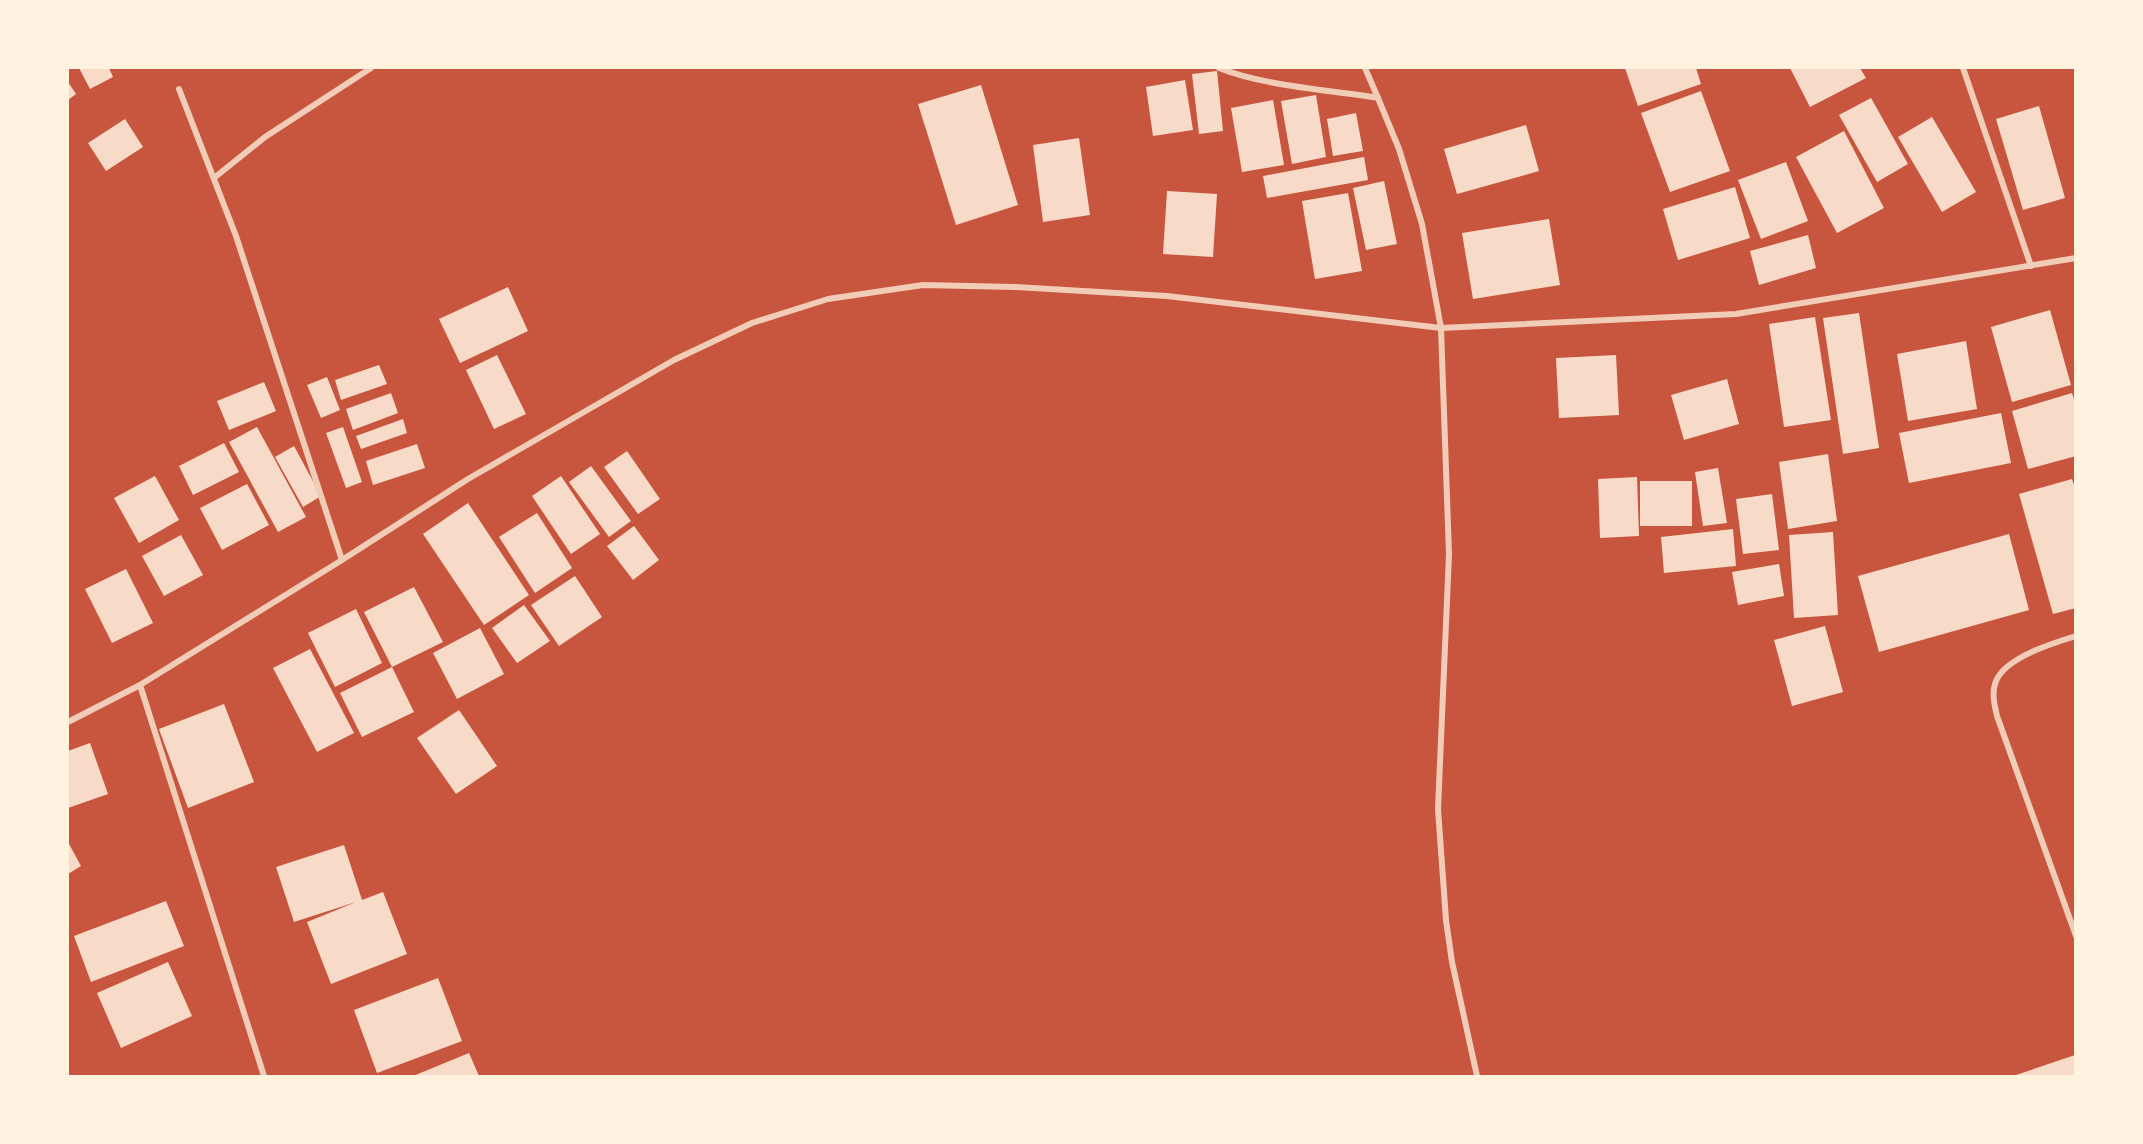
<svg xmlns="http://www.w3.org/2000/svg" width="2143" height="1144" viewBox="0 0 2143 1144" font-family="'Golos Text',sans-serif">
<rect width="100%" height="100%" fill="#c8553d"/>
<g fill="#f7dbc8">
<path d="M79 68H109L113 77 90 89Z"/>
<path d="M1625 68H1696L1701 84 1638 106Z"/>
<path d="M1790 68H1860L1866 78 1810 107Z"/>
<path d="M1217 71 1223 131 1199 134 1192 74Z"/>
<path d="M1185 80 1193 130 1153 136 1146 87Z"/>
<path d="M68 82 76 94 68 100Z"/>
<path d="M981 85 1018 205 956 225 918 104Z"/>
<path d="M1701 91 1730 171 1670 192 1641 113Z"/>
<path d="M1316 95 1326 157 1292 164 1281 101Z"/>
<path d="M1871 98 1908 164 1877 182 1839 115Z"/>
<path d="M1273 100 1284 165 1242 172 1231 108Z"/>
<path d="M2039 106 2065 198 2023 210 1996 119Z"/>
<path d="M1356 113 1363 151 1333 156 1327 119Z"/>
<path d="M1932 117 1976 192 1942 212 1898 137Z"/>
<path d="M125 119 143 147 106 171 88 143Z"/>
<path d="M1526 125 1539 171 1457 194 1444 149Z"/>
<path d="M1844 131 1884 208 1837 233 1796 157Z"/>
<path d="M1079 138 1090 215 1043 222 1033 145Z"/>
<path d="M1364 157 1368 180 1267 198 1263 176Z"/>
<path d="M1786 162 1808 221 1761 239 1738 180Z"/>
<path d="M1384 181 1397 244 1366 250 1353 188Z"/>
<path d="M1735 187 1750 238 1678 260 1663 209Z"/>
<path d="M1167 191 1217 194 1213 257 1163 254Z"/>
<path d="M1348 193 1362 271 1315 279 1302 201Z"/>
<path d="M1549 219 1560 285 1473 299 1462 233Z"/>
<path d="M1808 235 1816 268 1759 285 1750 251Z"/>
<path d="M508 287 528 331 460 363 439 319Z"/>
<path d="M2050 310 2071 385 2012 402 1991 327Z"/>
<path d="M1859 313 1879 448 1843 454 1823 318Z"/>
<path d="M1815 317 1831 420 1784 427 1769 324Z"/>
<path d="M1966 341 1977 409 1908 421 1897 354Z"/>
<path d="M497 355 526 414 494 429 466 370Z"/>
<path d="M1616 355 1619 415 1559 418 1556 358Z"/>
<path d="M379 365 387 384 341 400 335 380Z"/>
<path d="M327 377 340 410 321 418 307 385Z"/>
<path d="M1727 379 1739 424 1684 440 1671 395Z"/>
<path d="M264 382 276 411 229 430 217 401Z"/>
<path d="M391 393 398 413 353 430 346 409Z"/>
<path d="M2072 393 2076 406V456L2028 469 2012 411Z"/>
<path d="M2001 413 2011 463 1909 483 1899 433Z"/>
<path d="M403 419 407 433 361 449 356 436Z"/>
<path d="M257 427 306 517 278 532 229 442Z"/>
<path d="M343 427 362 482 346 488 326 433Z"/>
<path d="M224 443 239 472 193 495 179 466Z"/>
<path d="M417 444 425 468 373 485 366 461Z"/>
<path d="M294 446 321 496 303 507 275 457Z"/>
<path d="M627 451 660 499 638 514 604 467Z"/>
<path d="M1828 454 1837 521 1788 529 1779 462Z"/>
<path d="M591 466 631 521 609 537 569 482Z"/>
<path d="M1718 468 1727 523 1703 526 1695 472Z"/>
<path d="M155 476 179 520 139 543 114 498Z"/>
<path d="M561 476 600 534 571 554 532 496Z"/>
<path d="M1637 477 1639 536 1600 538 1598 479Z"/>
<path d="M2072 479 2076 491V608L2053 614 2019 494Z"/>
<rect x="1640" y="481" width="52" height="45"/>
<path d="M247 484 269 525 222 550 200 508Z"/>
<path d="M1772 494 1779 550 1743 554 1736 499Z"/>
<path d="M468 503 529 595 484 625 423 534Z"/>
<path d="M537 513 572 568 535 593 499 537Z"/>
<path d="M634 526 659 560 633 580 607 546Z"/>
<path d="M1733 529 1736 566 1664 573 1661 537Z"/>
<path d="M1833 532 1838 615 1794 618 1789 535Z"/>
<path d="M2009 534 2029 610 1879 652 1858 576Z"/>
<path d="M181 535 203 575 164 596 142 556Z"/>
<path d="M1779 564 1784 596 1738 605 1732 572Z"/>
<path d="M126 569 153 623 112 643 85 589Z"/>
<path d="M575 576 602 617 559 646 531 605Z"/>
<path d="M414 587 443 642 392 667 364 612Z"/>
<path d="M524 605 550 641 517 663 492 628Z"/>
<path d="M356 609 382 663 335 687 308 633Z"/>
<path d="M1825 626 1843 692 1792 706 1774 640Z"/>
<path d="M480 628 504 674 457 699 433 653Z"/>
<path d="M310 649 354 733 317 752 273 668Z"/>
<path d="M392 667 414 712 362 737 340 693Z"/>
<path d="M224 704 254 782 188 808 159 729Z"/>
<path d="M459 710 497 766 456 794 417 738Z"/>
<path d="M90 743 108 794 68 808V751Z"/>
<path d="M68 842 81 866 68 874Z"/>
<path d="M344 845 362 900 383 892 407 954 331 984 307 922 356 902 294 922 276 867Z"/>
<path d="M166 901 184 946 91 982 74 936Z"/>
<path d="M168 962 192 1016 121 1048 97 993Z"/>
<path d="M438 978 462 1041 377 1073 354 1010Z"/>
<path d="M469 1053 479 1076H413Z"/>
<path d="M2075 1055 2076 1076H2013Z"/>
</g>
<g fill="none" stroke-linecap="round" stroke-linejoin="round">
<g stroke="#f1ccb7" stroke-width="6">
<path d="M1219 68C1264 86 1329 90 1378 98L1399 149 1422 224 1441 328 1449 554 1438 809 1446 920 1452 962 1477 1076"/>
<path d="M1365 68 1378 98"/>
<path d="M1963 68 2031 266"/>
<path d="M179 89 236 236 342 560"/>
<path d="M214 178 265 137 371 68"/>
<path d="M2076 636C2053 643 2008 657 1997 679 1991 691 1994 703 1997 716L2076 936"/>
<path d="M140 685 264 1076"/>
<path d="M68 722 140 685 342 560 468 479 674 360 752 323 828 299 923 285 1015 287 1167 296 1441 328 1736 314 2076 258"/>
</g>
</g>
<rect width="2143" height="1144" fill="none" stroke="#fff3e0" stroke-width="138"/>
</svg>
